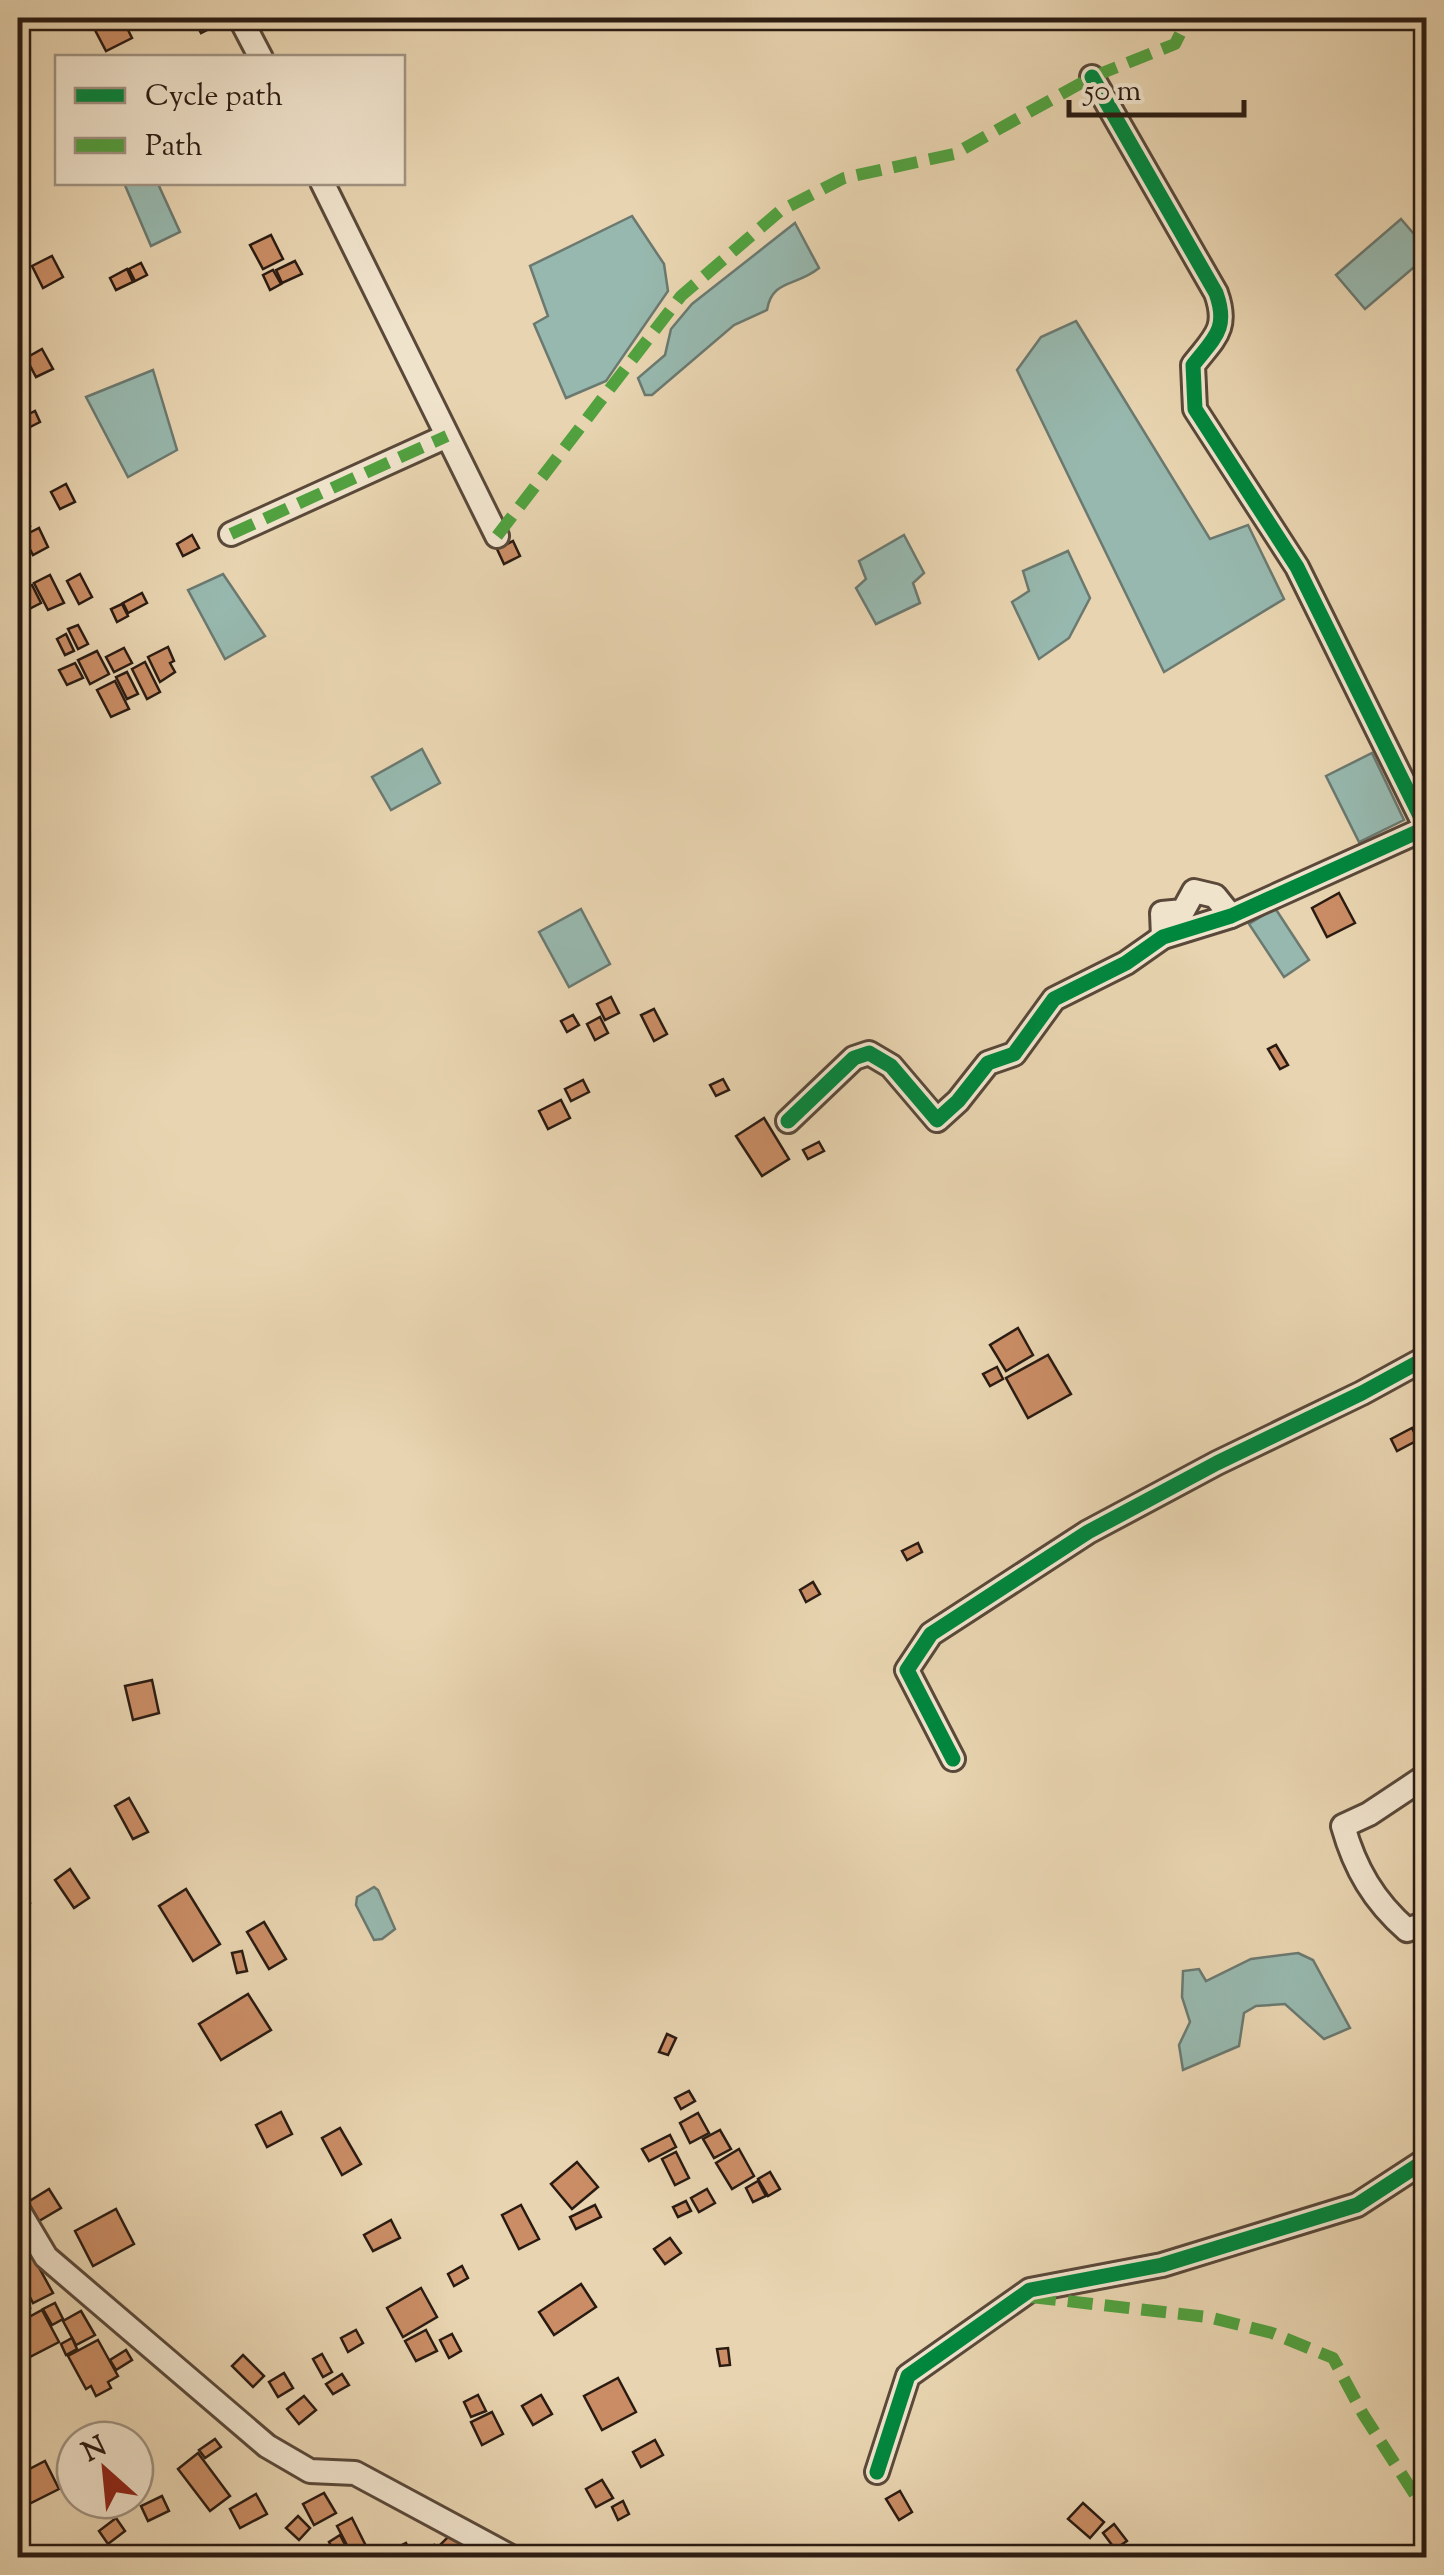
<svg xmlns="http://www.w3.org/2000/svg" width="1444" height="2575" viewBox="0 0 1444 2575" font-family="'Sorts Mill Goudy',serif">
<rect width="100%" height="100%" fill="#e8d4b0"/>
<filter id="stains"><feTurbulence type="fractalNoise" baseFrequency=".002" numOctaves="4"/><feColorMatrix values="0 0 0 0 .2 0 0 0 0 .09 0 0 0 0 .02 0 0 0 .5 -.17"/></filter>
<radialGradient id="worn" r=".72"><stop offset=".6" stop-color="#630" stop-opacity="0"/><stop offset="1" stop-color="#630" stop-opacity=".3"/></radialGradient>
<g fill="#97b8ae" stroke="#6b7970" stroke-width="2.5">
<path d="M124 183H164L159 186 180 232 151 246Z"/>
<path d="M632 216 664 264 668 291 606 381 566 398 534 324 548 316 530 266Z"/>
<path d="M1401 219 1426 248V257L1365 309 1336 275Z"/>
<path d="M795 223 819 268C796 287 772 279 767 310L734 325 652 395H645L638 378 665 355 671 329 692 304Z"/>
<path d="M1076 321 1210 539 1248 525 1284 599 1164 672 1017 370 1041 337Z"/>
<path d="M153 370 177 450 128 477 86 397Z"/>
<path d="M904 535 924 573 913 583 920 603 876 624 856 588 866 579 859 561Z"/>
<path d="M1068 551 1090 598 1069 638 1039 659 1012 602 1029 591 1023 571Z"/>
<path d="M223 574 265 636 225 659 188 590Z"/>
<path d="M422 749 440 783 391 810 372 777Z"/>
<path d="M1372 753 1404 820 1359 842 1326 776Z"/>
<path d="M1275 908 1309 960 1284 977 1249 924Z"/>
<path d="M581 909 610 964 569 987 539 932Z"/>
<path d="M374 1887 378 1890 395 1929 382 1939 374 1940 356 1905 357 1897Z"/>
<path d="M1298 1953 1313 1960 1350 2028 1324 2039 1285 2004 1256 2006 1244 2013 1239 2046 1183 2070 1179 2045 1190 2022 1182 1997 1183 1971 1199 1969 1206 1981 1251 1959Z"/>
</g>
<g fill="#ca8d65" stroke="#2a1b12" stroke-width="2.5">
<path d="M122 18 132 38 106 51 95 30Z"/>
<path d="M193 18H218L221 23 201 33Z"/>
<path d="M271 235 283 259 263 269 250 245Z"/>
<path d="M52 256 63 277 43 288 32 266Z"/>
<path d="M295 261 302 274 282 283 276 270Z"/>
<path d="M141 263 147 275 135 281 129 269Z"/>
<path d="M127 269 133 282 116 290 110 278Z"/>
<path d="M273 270 281 284 270 290 263 275Z"/>
<path d="M42 349 53 369 36 377 26 358Z"/>
<path d="M35 411 40 422 24 430 19 419Z"/>
<path d="M66 484 75 502 60 509 51 492Z"/>
<path d="M18 505 30 526 18 533Z"/>
<path d="M39 528 48 547 33 555 23 536Z"/>
<path d="M192 535 199 548 183 556 177 544Z"/>
<path d="M513 541 520 556 504 564 497 549Z"/>
<path d="M80 574 92 597 79 604 67 581Z"/>
<path d="M50 575 64 603 48 610 34 583Z"/>
<path d="M32 585 41 603 29 609 20 591Z"/>
<path d="M142 593 147 603 128 613 123 603Z"/>
<path d="M122 604 128 616 117 622 111 609Z"/>
<path d="M78 625 88 644 78 649 68 629Z"/>
<path d="M66 634 74 651 65 655 57 639Z"/>
<path d="M168 647 174 661 170 663 175 672 160 682 148 657Z"/>
<path d="M124 648 132 663 114 672 106 657Z"/>
<path d="M97 651 109 674 90 684 78 660Z"/>
<path d="M145 662 160 692 147 699 132 669Z"/>
<path d="M75 663 83 678 67 685 59 670Z"/>
<path d="M127 672 138 694 127 699 116 677Z"/>
<path d="M115 681 129 709 111 717 97 690Z"/>
<path d="M1339 893 1355 923 1327 937 1312 908Z"/>
<path d="M611 997 619 1013 605 1020 597 1004Z"/>
<path d="M654 1009 667 1034 654 1041 641 1015Z"/>
<path d="M573 1015 579 1025 567 1032 561 1021Z"/>
<path d="M600 1017 608 1033 595 1040 587 1024Z"/>
<path d="M1276 1045 1288 1065 1280 1069 1268 1049Z"/>
<path d="M723 1079 729 1090 716 1096 710 1085Z"/>
<path d="M583 1080 589 1092 571 1101 565 1089Z"/>
<path d="M561 1100 570 1118 548 1129 539 1111Z"/>
<path d="M764 1118 789 1159 762 1176 736 1136Z"/>
<path d="M819 1142 824 1151 808 1159 803 1150Z"/>
<path d="M1018 1328 1033 1355 1006 1371 990 1345Z"/>
<path d="M1048 1355 1071 1394 1028 1418 1006 1378Z"/>
<path d="M997 1367 1003 1379 990 1386 983 1374Z"/>
<path d="M1412 1428 1418 1440 1397 1451 1391 1439Z"/>
<path d="M918 1543 922 1552 907 1560 902 1551Z"/>
<path d="M813 1582 820 1594 806 1602 800 1590Z"/>
<path d="M152 1680 159 1713 133 1720 125 1686Z"/>
<path d="M129 1798 148 1832 133 1839 115 1806Z"/>
<path d="M70 1869 89 1898 74 1908 55 1880Z"/>
<path d="M18 1873 30 1903 18 1909Z"/>
<path d="M186 1889 220 1944 193 1961 159 1906Z"/>
<path d="M264 1922 286 1959 269 1969 247 1932Z"/>
<path d="M242 1951 247 1971 237 1973 232 1953Z"/>
<path d="M248 1994 271 2030 221 2060 199 2024Z"/>
<path d="M667 2034 676 2038 668 2055 659 2052Z"/>
<path d="M689 2091 695 2101 681 2109 675 2098Z"/>
<path d="M281 2112 292 2134 267 2147 256 2125Z"/>
<path d="M698 2113 709 2133 690 2143 680 2123Z"/>
<path d="M340 2128 361 2164 342 2175 322 2138Z"/>
<path d="M720 2130 731 2149 714 2158 703 2139Z"/>
<path d="M670 2135 676 2147 649 2161 642 2149Z"/>
<path d="M739 2149 754 2176 732 2189 716 2163Z"/>
<path d="M676 2152 689 2178 675 2185 662 2159Z"/>
<path d="M577 2162 598 2187 572 2209 551 2184Z"/>
<path d="M770 2172 780 2189 768 2196 758 2179Z"/>
<path d="M758 2181 766 2196 753 2202 746 2188Z"/>
<path d="M49 2189 61 2208 39 2221 28 2202Z"/>
<path d="M707 2189 715 2203 699 2212 691 2198Z"/>
<path d="M686 2201 691 2211 678 2217 673 2207Z"/>
<path d="M521 2205 539 2239 519 2249 502 2215Z"/>
<path d="M595 2205 601 2217 576 2229 570 2217Z"/>
<path d="M116 2209 134 2244 93 2266 75 2231Z"/>
<path d="M391 2220 400 2238 373 2251 364 2235Z"/>
<path d="M670 2238 681 2253 665 2264 654 2249Z"/>
<path d="M31 2253 53 2293 33 2303 18 2274V2261Z"/>
<path d="M462 2266 468 2278 454 2286 448 2274Z"/>
<path d="M581 2284 596 2307 554 2335 539 2312Z"/>
<path d="M19 2287 30 2308 18 2315V2288Z"/>
<path d="M421 2288 437 2317 403 2337 387 2308Z"/>
<path d="M55 2303 63 2319 52 2325 43 2309Z"/>
<path d="M42 2310 59 2342 22 2361 18 2353V2323Z"/>
<path d="M81 2311 95 2335 76 2345 63 2321Z"/>
<path d="M356 2330 363 2343 348 2352 341 2338Z"/>
<path d="M426 2330 437 2351 416 2361 405 2341Z"/>
<path d="M452 2334 461 2351 449 2358 440 2340Z"/>
<path d="M72 2338 77 2349 66 2355 61 2344Z"/>
<path d="M98 2340 118 2376 108 2382 111 2388 96 2396 91 2386 86 2389 68 2356Z"/>
<path d="M728 2348 730 2365 720 2366 717 2349Z"/>
<path d="M126 2350 132 2360 116 2370 110 2360Z"/>
<path d="M322 2354 332 2372 323 2377 313 2359Z"/>
<path d="M243 2355 264 2376 253 2387 232 2366Z"/>
<path d="M284 2373 293 2388 278 2397 269 2382Z"/>
<path d="M342 2374 349 2385 333 2394 326 2384Z"/>
<path d="M618 2378 636 2412 602 2430 584 2396Z"/>
<path d="M478 2395 486 2411 471 2417 464 2402Z"/>
<path d="M541 2395 552 2414 533 2425 522 2406Z"/>
<path d="M304 2396 316 2410 299 2424 287 2409Z"/>
<path d="M492 2412 503 2434 482 2445 471 2422Z"/>
<path d="M215 2439 221 2447 205 2458 199 2450Z"/>
<path d="M655 2440 663 2455 641 2467 633 2452Z"/>
<path d="M198 2453 230 2496 210 2511 178 2469Z"/>
<path d="M45 2461 59 2489 21 2508 18 2500V2475Z"/>
<path d="M602 2480 613 2498 596 2507 586 2489Z"/>
<path d="M900 2491 912 2512 899 2520 886 2499Z"/>
<path d="M324 2493 336 2513 314 2525 303 2504Z"/>
<path d="M256 2494 267 2514 240 2528 230 2509Z"/>
<path d="M162 2496 169 2511 148 2521 141 2506Z"/>
<path d="M623 2501 629 2514 618 2520 612 2507Z"/>
<path d="M1083 2503 1104 2522 1090 2538 1068 2519Z"/>
<path d="M298 2516 310 2528 299 2540 286 2528Z"/>
<path d="M116 2518 125 2531 108 2544 99 2531Z"/>
<path d="M352 2518 366 2546 351 2553 337 2526Z"/>
<path d="M1114 2524 1127 2541 1115 2549 1103 2533Z"/>
<path d="M451 2534 487 2558H452L439 2546Z"/>
<path d="M340 2535 351 2556 348 2558H338L329 2542Z"/>
<path d="M406 2543 412 2554 388 2558 386 2553Z"/>
<path d="M434 2545 440 2558H421L418 2553Z"/>
</g>
<g fill="none" stroke-linecap="round" stroke-linejoin="round">
<defs>
<g id="street">
<path d="M240 18 261 58"/>
<path d="M1092 77 1216 293C1229 329 1214 338 1193 365L1195 409 1297 567 1426 828"/>
<path d="M322 182 497 536"/>
<path d="M231 534 447 436"/>
<path d="M1163 937 1162 913 1183 911 1194 891 1215 896 1231 916"/>
<path d="M788 1121 854 1058 869 1053 891 1066 937 1120 958 1101 988 1063 1014 1054 1054 999 1126 963 1163 937 1231 916 1426 828"/>
<path d="M953 1759 907 1670 931 1634 1088 1532 1217 1463 1362 1393 1426 1358"/>
<path d="M1426 1776 1369 1814 1343 1826C1355 1869 1374 1901 1407 1930L1426 1923"/>
<path d="M18 2210 46 2257 267 2446 310 2471 355 2473 513 2558"/>
<path d="M877 2472 908 2376 1030 2290 1162 2265 1357 2205 1426 2160"/>
</g>
</defs>
<use href="#street" stroke="#5a493a" stroke-width="28"/>
<use href="#street" stroke="#f0e3cc" stroke-width="22"/>
<g stroke="#51a13f" stroke-width="12" stroke-dasharray="25 12" stroke-linecap="butt">
<path d="M231 534 447 436"/>
<path d="M497 536 681 296 780 211 844 178 954 154 1092 77 1175 44 1188 18"/>
<path d="M1031 2297 1208 2317 1272 2333 1333 2358 1363 2414 1426 2512"/>
<path d="M512 2558V2557"/>
</g>
<defs>
<g id="cycleway">
<path d="M1092 77 1216 293C1229 329 1214 338 1193 365L1195 409 1297 567 1426 828"/>
<path d="M788 1121 854 1058 869 1053 891 1066 937 1120 958 1101 988 1063 1014 1054 1054 999 1126 963 1163 937 1231 916 1426 828"/>
<path d="M953 1759 907 1670 931 1634 1088 1532 1217 1463 1362 1393 1426 1358"/>
<path d="M877 2472 908 2376 1030 2290 1162 2265 1357 2205 1426 2160"/>
</g>
</defs>
<use href="#cycleway" stroke="#f0e3cc" stroke-width="21"/>
<use href="#cycleway" stroke="#00873e" stroke-width="15"/>
</g>
<rect width="1444" height="2575" fill="none" stroke="#e8d4b0" stroke-width="60"/>
<rect x="20" y="20" width="1404" height="2535" fill="none" stroke="#2a1b12" stroke-width="5"/>
<rect x="30" y="30" width="1384" height="2515" fill="none" stroke="#2a1b12" stroke-width="2.5"/>
<rect x="55" y="55" width="350" height="130" fill="#f0e3cc" stroke="#a19382" stroke-width="2.5"/>
<rect x="75" y="88" width="50" height="15" fill="#00873e" stroke="#a19382" stroke-width="2.5"/>
<text x="145" y="105" font-size="30" fill="#2a1b12">Cycle path</text>
<rect x="75" y="138" width="50" height="15" fill="#51a13f" stroke="#a19382" stroke-width="2.5"/>
<text x="145" y="155" font-size="30" fill="#2a1b12">Path</text>
<g transform="translate(105 2470) rotate(333)"><circle r="48" fill="#f0e3cc" stroke="#a19382" stroke-width="2.5"/>
<path d="M0-8L18 38L0 25L-18 38Z" fill="#8f2418"/>
<text y="-15" font-size="28" font-weight="bold" text-anchor="middle" fill="#2a1b12">N</text>
</g>
<path d="M1069 100v15h175v-15" fill="none" stroke="#2a1b12" stroke-width="5"/>
<text x="1084" y="100" font-size="30" fill="#2a1b12" stroke="#f0e3cc" stroke-width="8" paint-order="stroke">50 m</text>
<rect width="100%" height="100%" filter="url(#stains)"/>
<rect width="100%" height="100%" fill="url(#worn)"/>
</svg>
